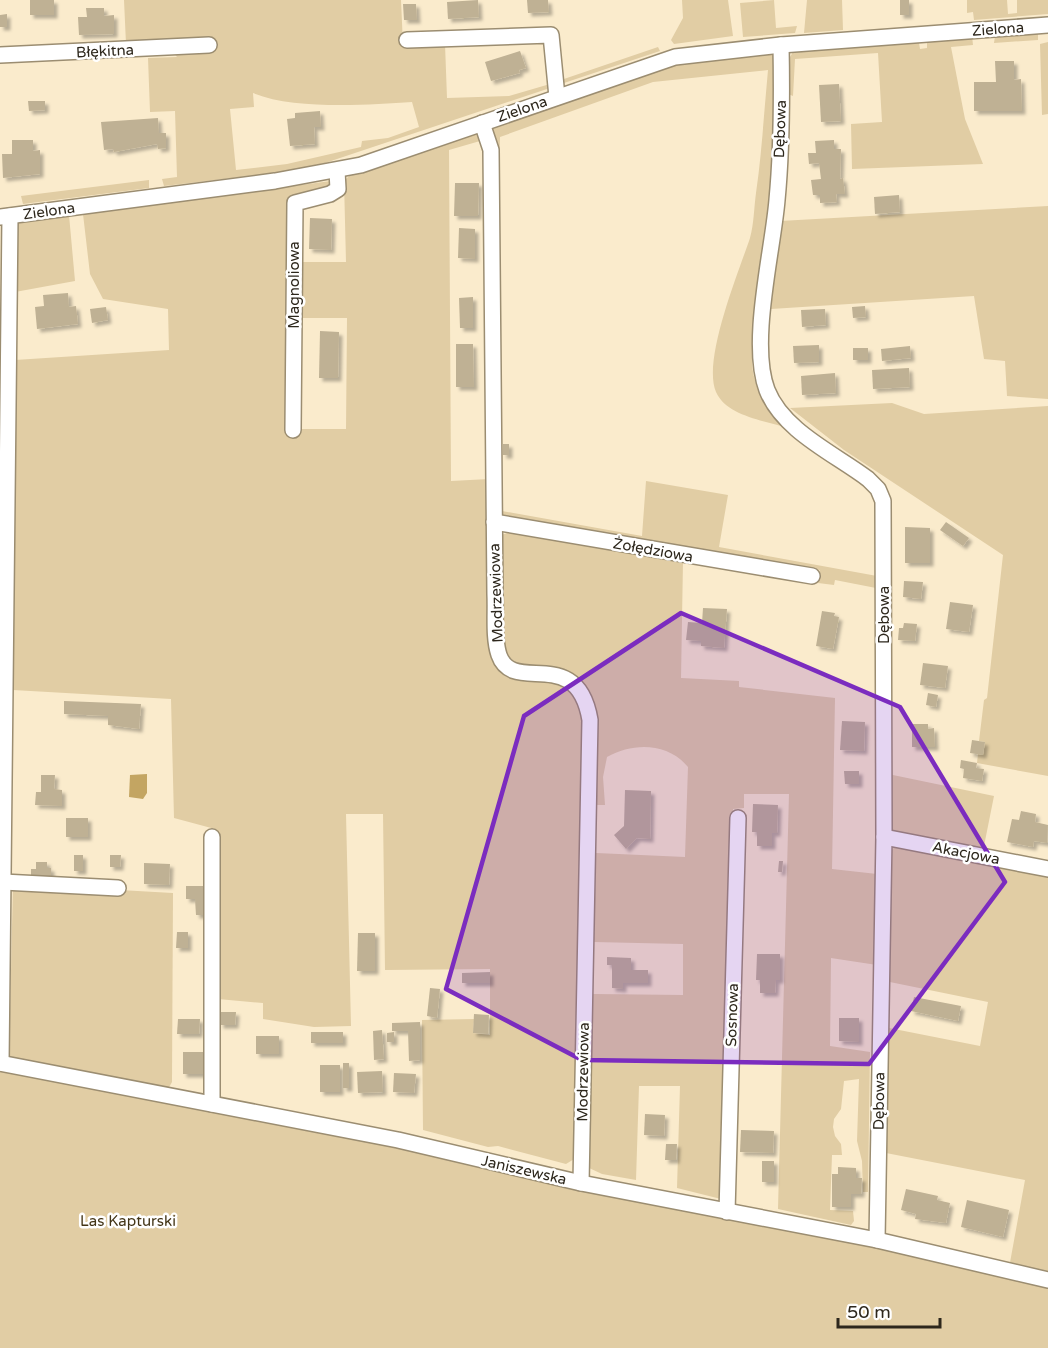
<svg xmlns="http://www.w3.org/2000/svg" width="1048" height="1348" viewBox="0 0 1048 1348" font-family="'Varela Round',sans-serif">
<defs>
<filter id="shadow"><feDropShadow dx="3.5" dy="3.5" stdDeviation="1.5" flood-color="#0004"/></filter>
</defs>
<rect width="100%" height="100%" fill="#faebcc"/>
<g fill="#e1cda4" fill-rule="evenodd">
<path d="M124 0H401L403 45 445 44 447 98 509 96 550 84V88L325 163 275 173 164 186 162 179 177 177 175 111 150 112 148 58 177 57 163 40 126 44ZM253 93C294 110 367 105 412 102L419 127 388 138 362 141 361 147 287 164 236 170 230 109 254 107Z"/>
<path d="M682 0H728L733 36 674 44 671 40 683 18Z"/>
<path d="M774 0 776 28 797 26 795 33 743 37 740 3Z"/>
<path d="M807 0H842L843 30 804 33Z"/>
<path d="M967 0H1007L1008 14 1017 13V0H1048V14L974 20 973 12 967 13Z"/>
<path d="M1038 32V40L994 43 995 36Z"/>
<path d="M972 36 973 45 951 47 965 119 983 164 852 169 851 124 882 122 878 53 795 59 793 96 788 94 790 57 793 52 919 43 920 49 927 48V40Z"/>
<path d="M1048 42V114L1042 115 1040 44Z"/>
<path d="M658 47 660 51 561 84V80Z"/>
<path d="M770 53 775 58 777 71 771 195 752 364C755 397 770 406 791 429 768 421 727 417 716 392 702 360 739 271 750 238 754 224 754 207 756 193 762 152 764 111 768 70L653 82 500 137 499 181 492 129 495 123 666 67 712 59Z"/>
<path d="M476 134 480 141 449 150 451 481 489 479 492 648 499 671 504 654 501 535 510 532 683 561 681 678 739 681V687L835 698 832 869 877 874V965L831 958 830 1046 870 1052 868 1192H863L862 1161 857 1141 859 1079 844 1081 841 1109 834 1119 833 1127 835 1136 841 1144 842 1155H832L830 1210 853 1211 854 1221 851 1225 778 1209 789 794H744V808L733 809 725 1200 677 1188 680 1086H639L636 1180 602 1174 587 1167 593 994 683 995V944L594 942 596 853 685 857 688 767C668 743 634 742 607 757L603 777 605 805H597V740L579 1156 566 1164 498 1146 488 1147 423 1130 422 1020 474 1019 473 1033 490 1035V969L385 970 383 814H346L351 1026 314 1027 263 1019V1003L218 999 215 829 174 818 171 699 13 690 15 497 13 428 15 360 169 350 168 309 103 299 90 274 83 214 331 181 332 188 289 203 298 429H346L347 318H298L297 262H346L344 181 349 176Z"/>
<path d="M149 180V188L23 204 21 196Z"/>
<path d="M1048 206V399L1007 396 1005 361 984 359 974 296 771 309 780 221Z"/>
<path d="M69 215 75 281 15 292V225L17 222Z"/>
<path d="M892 403 924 414 1048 406V776L977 763 978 754 983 755 985 742 979 741 984 700 987 698 1003 555 844 450 790 408Z"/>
<path d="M646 481 728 495 719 547 877 576 876 588 835 580 834 585 818 583 820 570 771 567 508 520 502 515V511L642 536Z"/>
<path d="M888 774 994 796 983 851 887 831Z"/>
<path d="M897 843 1048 875V1276L1009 1268 1025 1180 886 1153 884 1027 980 1046 988 1002 885 981 890 853Z"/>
<path d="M13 884 173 893 172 1082 168 1089 9 1059Z"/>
<path d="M0 1067 663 1197 1048 1287V1348H0Z"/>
</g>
<path fill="#c3a562" d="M147 774V793L143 799 129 797 130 775Z"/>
<g fill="#bfb194" filter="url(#shadow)">
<rect x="30" y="0" width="24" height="15"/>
<path d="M478 0 479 17 448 19 447 2Z"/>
<path d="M527 0H548L549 12 528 13Z"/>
<rect x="900" y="0" width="9" height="15"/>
<path d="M403 4H416L417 20H404Z"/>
<path d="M86 8H104V16L114 15V34L79 35 78 17H87Z"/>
<path d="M7 14V27H0V15Z"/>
<path d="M520 51 526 68 519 70 520 73 491 81 485 62Z"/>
<path d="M995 61H1014V80L1021 79 1022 111H974V82H996Z"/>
<path d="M839 84 841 121 821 122 819 85Z"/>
<path d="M28 101H45V110L29 111Z"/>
<path d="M320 111 321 127H314L315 144 290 146 287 119 295 118V113Z"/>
<path d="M158 118 159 133H166V148L158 149 157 144 114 152 113 149 104 150 101 122Z"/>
<path d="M12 140H33V151L40 150V174L3 178 2 154H12Z"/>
<path d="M834 140V149H841L840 179 843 178 845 194H836L837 202 820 203V195H813L811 180 821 179 819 163 809 164 808 153H816L815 141Z"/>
<path d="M455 183H479L478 216H454Z"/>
<path d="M899 195 900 212 875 214 874 197Z"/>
<path d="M310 218 332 219 331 250 309 249Z"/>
<path d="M459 228 475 229V259L458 258Z"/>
<path d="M68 293 69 307 76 306 78 324 37 329 35 307 44 306 43 295Z"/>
<path d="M473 297V328H460L459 298Z"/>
<path d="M865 306 866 317 853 318 852 307Z"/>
<path d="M106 307 108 320 92 323 90 309Z"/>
<path d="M825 309 826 325 802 327 801 310Z"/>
<path d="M320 331 339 332 338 378H319Z"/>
<path d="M456 344H473L474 387H456Z"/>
<path d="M819 345V362L794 363 793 346Z"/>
<path d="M910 346 911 358 882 361 881 349Z"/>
<rect x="853" y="348" width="15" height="12"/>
<path d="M909 368 910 387 873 389 872 370Z"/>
<path d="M835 373 836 393 802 395 801 376Z"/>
<rect x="503" y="444" width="6" height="11"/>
<path d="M946 522 969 538 963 546 940 530Z"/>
<path d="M905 527 930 528V563H905Z"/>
<path d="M904 581 923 582 921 599 903 597Z"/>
<path d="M950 602 973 605 969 632 946 629Z"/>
<path d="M703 608 727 609 724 648 701 646V641L686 640 688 622 702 623Z"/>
<path d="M822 611 835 613 834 616 839 617 833 649 816 646Z"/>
<path d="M904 623 917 624 915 641 898 640 899 628H903Z"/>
<path d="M923 663 948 666 945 688 920 685Z"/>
<path d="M928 693 938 695 936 707 926 705Z"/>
<path d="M64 701 141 704 139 729 108 725V716L64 714Z"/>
<path d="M842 721 865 722 864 751 840 750Z"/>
<path d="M912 724H928V729L934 728 935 747H912Z"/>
<path d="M972 740 985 742 983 755 970 753Z"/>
<path d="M961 760 977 763 976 768 984 769 982 781 963 778 964 769 960 768Z"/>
<path d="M844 771H859V784H845Z"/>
<path d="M41 775H55L54 789 62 790V806L35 805 36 792H41Z"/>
<path d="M625 790 651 791 650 839 637 838 626 849 614 835 624 826Z"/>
<path d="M753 804 778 805 777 833H772V846H757V832H752Z"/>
<path d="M1021 811 1036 814 1035 822 1048 825 1047 843 1034 841 1033 847 1007 842 1012 819 1019 820Z"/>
<rect x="66" y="818" width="22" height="19"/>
<rect x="74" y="855" width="9" height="16"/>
<path d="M110 855H121L120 867H110Z"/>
<path d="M779 861H783L782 872H778Z"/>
<path d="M36 862H47V868H51V880H31V869H36Z"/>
<path d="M144 863 170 864 169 885 144 884Z"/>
<path d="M186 886H207V915H196L195 899H186Z"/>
<path d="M177 932H188V948H176Z"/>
<path d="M358 933H375V971H357Z"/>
<path d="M757 954H780V980H776L775 993H760V980H756Z"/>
<path d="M607 957 631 958V970H648V983H623V989L612 988V965H607Z"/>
<path d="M490 972V983H462V973Z"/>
<path d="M430 988 440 989 437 1018 427 1016Z"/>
<path d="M914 997 961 1006 958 1021 911 1011Z"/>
<path d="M220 1012H236L235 1025H220Z"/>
<path d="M474 1014 489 1015 488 1034 473 1033Z"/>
<path d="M839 1018H859V1042L839 1041Z"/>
<path d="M178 1019H200L199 1034H177Z"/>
<path d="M420 1022V1060L409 1061 408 1031H392V1023Z"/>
<path d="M382 1030 384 1059 374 1060 373 1031Z"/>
<rect x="311" y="1032" width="32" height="11"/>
<path d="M394 1032V1042H387V1033Z"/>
<rect x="256" y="1036" width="23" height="18"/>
<path d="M183 1052H205L206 1074H183Z"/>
<rect x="343" y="1063" width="6" height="25"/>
<rect x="320" y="1065" width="20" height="27"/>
<path d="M382 1071 383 1092 358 1093 357 1072Z"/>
<path d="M394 1073 416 1074 414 1093 393 1092Z"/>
<path d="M645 1114 665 1115 664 1136 644 1135Z"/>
<path d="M741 1130 774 1131 773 1153 740 1152Z"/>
<path d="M666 1144H677L676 1160H665Z"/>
<rect x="762" y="1161" width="12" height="21"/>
<path d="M838 1167 856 1168V1178H862L861 1194H851V1207H832V1174H838Z"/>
<path d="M906 1189 938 1196 937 1200 950 1203 946 1223 915 1219 916 1214 901 1210Z"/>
<path d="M967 1200 1009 1210 1003 1237 961 1227Z"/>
</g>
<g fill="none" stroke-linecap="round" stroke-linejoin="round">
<defs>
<g id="minor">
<path d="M407 40 551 35 557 97"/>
<path d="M781 45C782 96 782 148 777 200 773 250 749 343 767 390 783 431 835 454 868 479L878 489 883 501 884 837 877 1240"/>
<path d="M0 55 209 45"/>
<path d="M482 123 491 150 495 594C496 613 493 637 499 655 513 696 577 643 590 720L581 1183"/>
<path d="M0 217 275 181 361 165 675 57 781 45 1048 25"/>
<path d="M293 430 295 203 330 194 338 189 337 171"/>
<path d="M494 522 812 576"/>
<path d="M212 837V1104"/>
<path d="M884 837 1048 869"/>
<path d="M3 882 118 888"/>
<path d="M0 1063 398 1140 581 1183 877 1240 1048 1280"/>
<path d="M1 1063 10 216"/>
<path d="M727 1212 738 818"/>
</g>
</defs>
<use href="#minor" stroke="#9b8d71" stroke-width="18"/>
<use href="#minor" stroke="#fff" stroke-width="15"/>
</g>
<path fill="#7b2cbf" fill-opacity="0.2" stroke="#7b2cbf" stroke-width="4.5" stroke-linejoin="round" d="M681 613 900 707 1005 882 869 1064 582 1060 446 989 524 716Z"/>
<g text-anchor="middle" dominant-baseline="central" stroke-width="5" stroke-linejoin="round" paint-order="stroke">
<g font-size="15" fill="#2d271c" stroke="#fff">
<text transform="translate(998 29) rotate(-4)">Zielona</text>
<text transform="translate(105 51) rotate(-3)">Błękitna</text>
<text transform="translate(522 109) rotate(-19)">Zielona</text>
<text transform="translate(780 129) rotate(-88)">Dębowa</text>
<text transform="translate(49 211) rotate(-8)">Zielona</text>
<text transform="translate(294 285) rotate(-90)">Magnoliowa</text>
<text transform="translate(653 550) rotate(10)">Żołędziowa</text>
<text transform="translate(496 593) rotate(-92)">Modrzewiowa</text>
<text transform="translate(884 615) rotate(-90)">Dębowa</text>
<text transform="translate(966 853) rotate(11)">Akacjowa</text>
<text transform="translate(732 1015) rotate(-88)">Sosnowa</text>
<text transform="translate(583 1072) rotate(-89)">Modrzewiowa</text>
<text transform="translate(879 1101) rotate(-89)">Dębowa</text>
<text transform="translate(524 1170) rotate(13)">Janiszewska</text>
</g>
<g font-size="15" fill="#433517" stroke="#fff">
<text x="128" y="1221">Las Kapturski</text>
</g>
</g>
<path d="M838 1318v9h102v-9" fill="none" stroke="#2d271c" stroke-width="3"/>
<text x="847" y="1318" font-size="18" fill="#2d271c" stroke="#ffffff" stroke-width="4.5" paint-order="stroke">50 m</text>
</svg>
